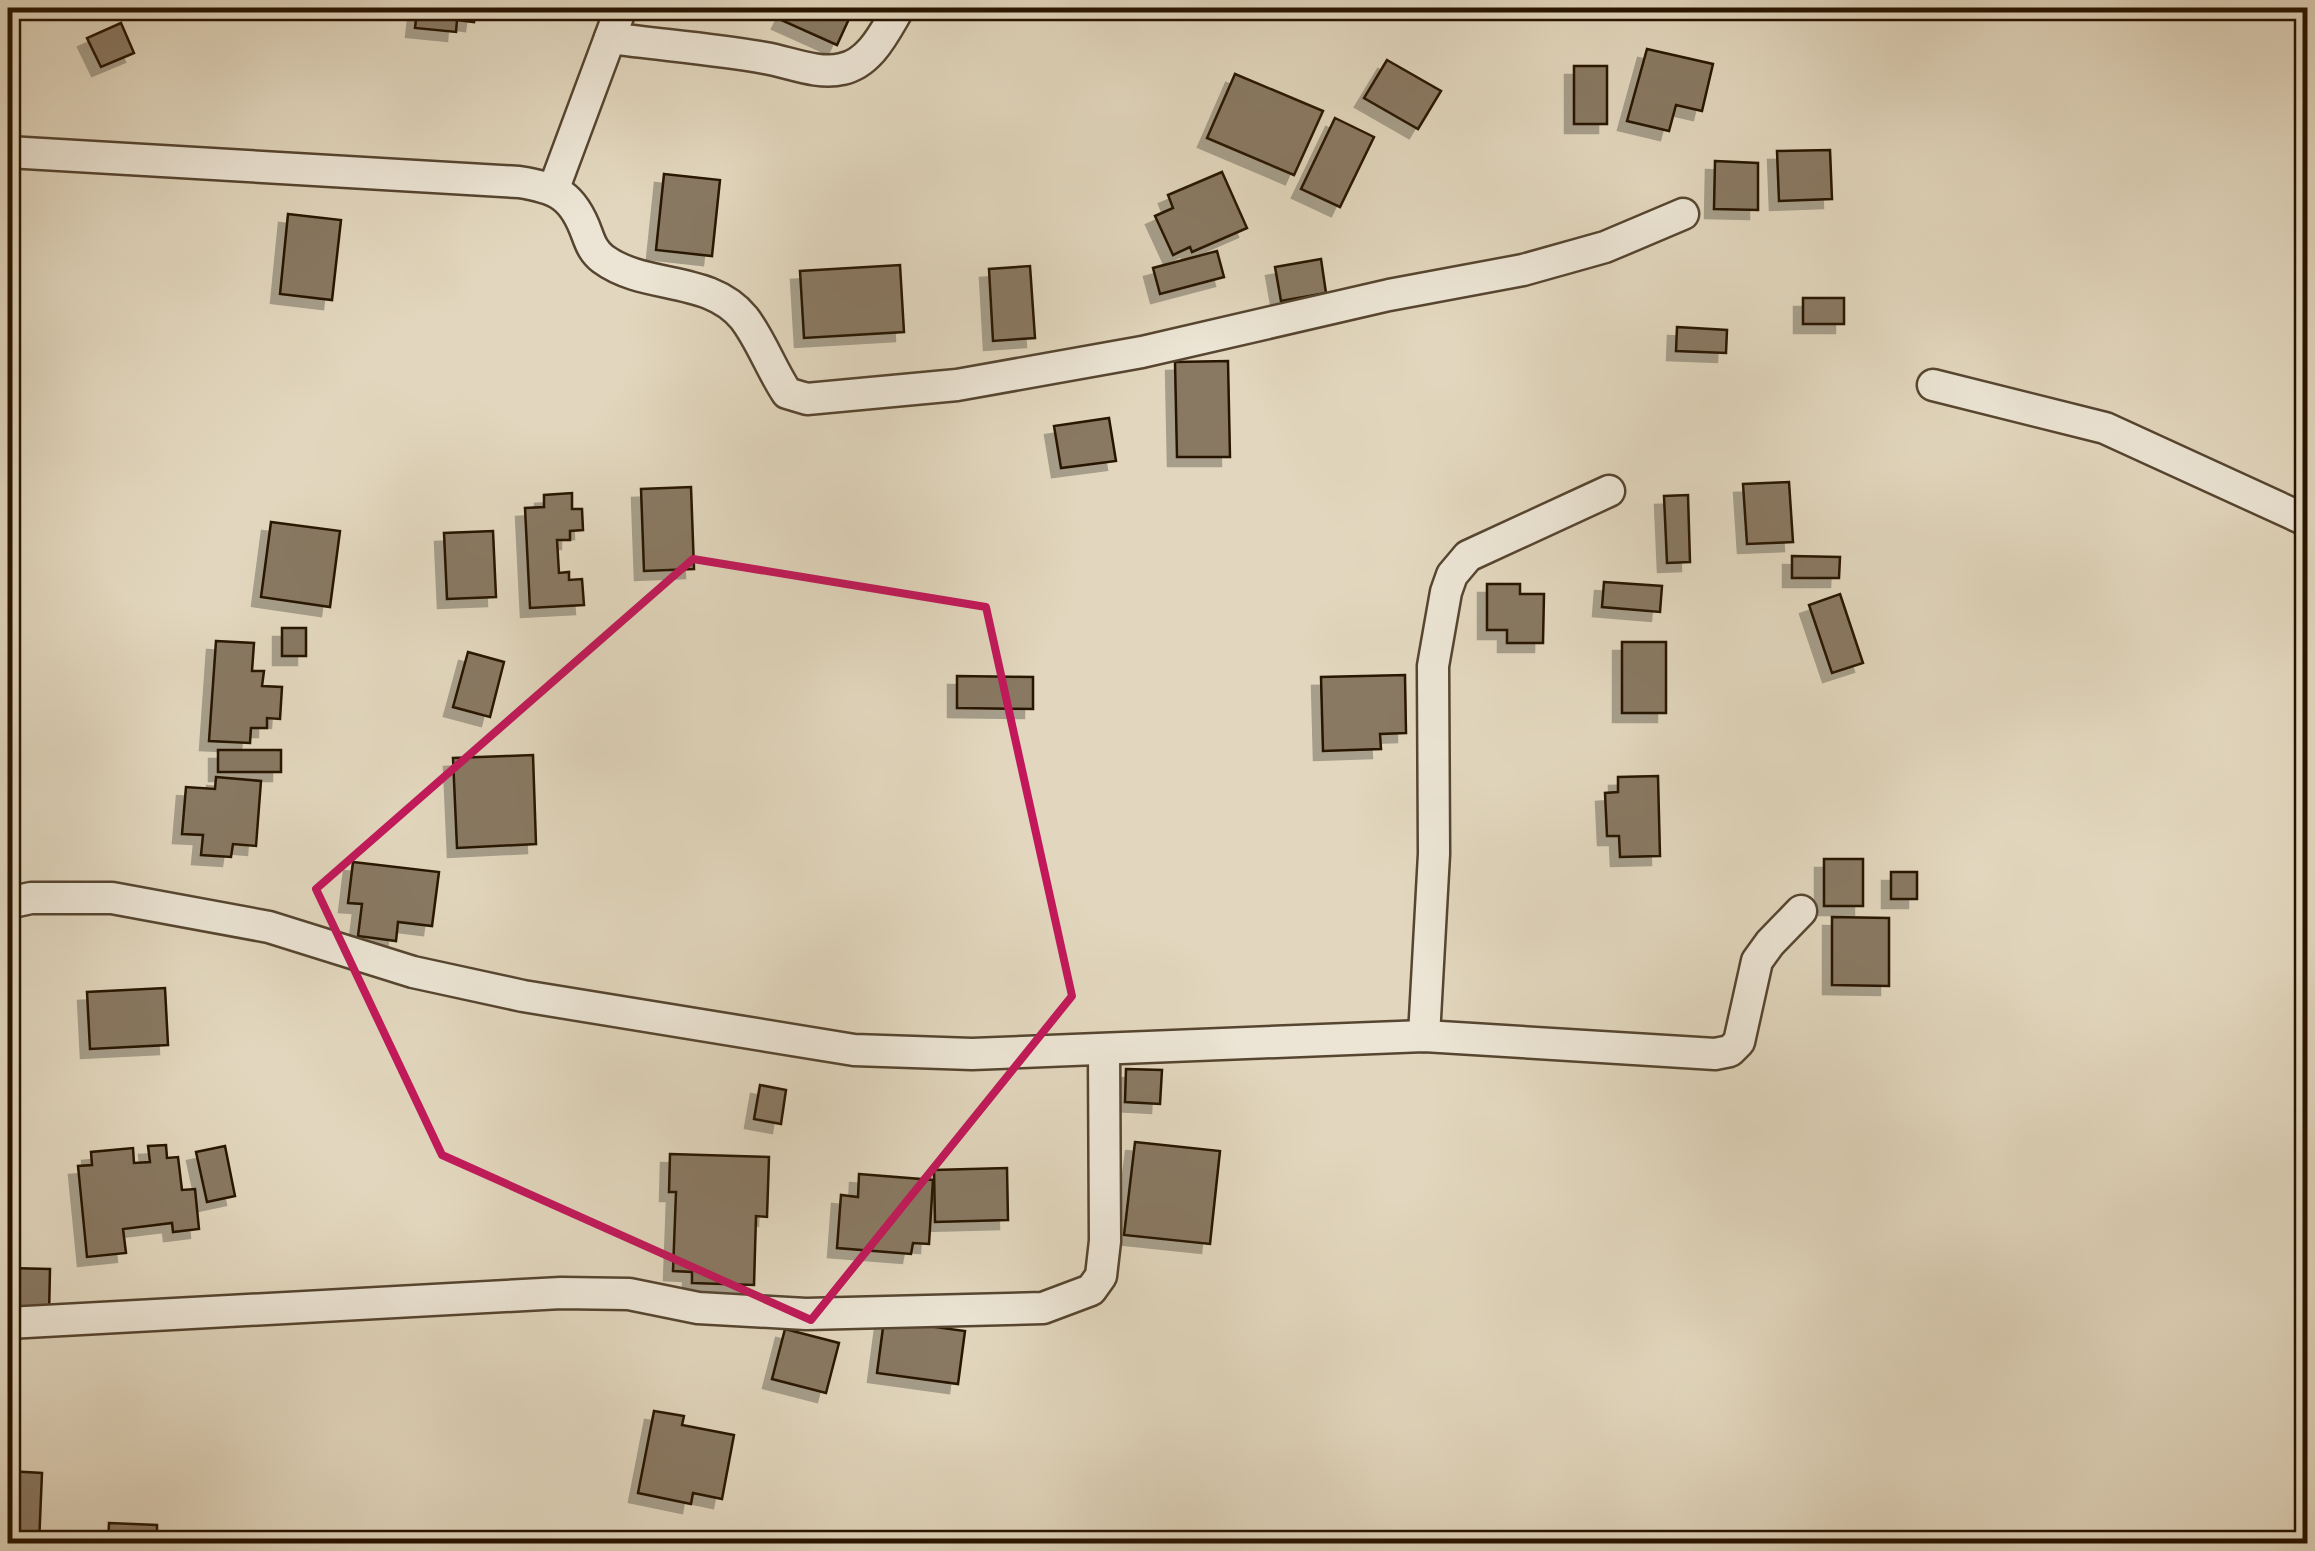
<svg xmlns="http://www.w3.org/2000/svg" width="2315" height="1551" viewBox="0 0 2315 1551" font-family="'IM FELL French Canon',serif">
<defs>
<filter id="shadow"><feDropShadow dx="-9" dy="9" stdDeviation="0" flood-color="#0004"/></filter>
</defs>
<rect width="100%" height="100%" fill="#e2d7be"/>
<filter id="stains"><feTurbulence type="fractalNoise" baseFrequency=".002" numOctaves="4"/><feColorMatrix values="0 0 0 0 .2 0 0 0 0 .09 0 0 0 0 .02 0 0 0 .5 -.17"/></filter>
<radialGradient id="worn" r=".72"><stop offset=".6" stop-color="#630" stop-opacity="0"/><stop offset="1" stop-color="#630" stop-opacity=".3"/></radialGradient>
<g fill="#897963" stroke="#281400" stroke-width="2.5" filter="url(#shadow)">
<path d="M404 8H476L474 22 457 20 456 32 415 28 417 11Z"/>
<path d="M787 8H854L837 45 781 20Z"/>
<path d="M121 23 134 53 101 67 87 38Z"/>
<path d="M1647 49 1713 64 1702 111 1676 105 1669 131 1627 121Z"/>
<path d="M1387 60 1441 91 1418 129 1364 98Z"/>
<rect x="1574" y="66" width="33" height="58"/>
<path d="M1235 74 1323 111 1294 175 1207 138Z"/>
<path d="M1335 118 1374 137 1340 207 1301 189Z"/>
<path d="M1830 150 1832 199 1779 201 1777 151Z"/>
<path d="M1715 161 1758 163V210L1714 209Z"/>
<path d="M1222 172 1247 228 1192 252 1190 247 1173 255 1155 216 1173 208 1168 195Z"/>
<path d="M664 174 720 180 712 256 656 250Z"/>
<path d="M288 214 341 220 332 300 280 294Z"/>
<path d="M1217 251 1224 277 1160 294 1153 268Z"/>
<path d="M1321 259 1326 293 1281 301 1275 267Z"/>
<path d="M900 265 904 332 804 338 800 271Z"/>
<path d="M1030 266 1035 338 993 341 989 269Z"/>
<rect x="1803" y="298" width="41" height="26"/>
<path d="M1677 327 1727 330 1726 353 1676 351Z"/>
<path d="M1228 361 1230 457H1177L1175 362Z"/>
<path d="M1109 418 1116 461 1061 468 1054 426Z"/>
<path d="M1789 482 1793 542 1747 544 1743 484Z"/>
<path d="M691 487 694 569 644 571 641 489Z"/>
<path d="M572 493V509H582L583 530 570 531V540H557L559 573 569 572V580L582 579 584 605 530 608 525 508 544 507V495Z"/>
<path d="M1688 495 1690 562 1667 563 1664 496Z"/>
<path d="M271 522 340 531 330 607 261 597Z"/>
<path d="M493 531 496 597 447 599 444 533Z"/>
<path d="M1792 556 1840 557 1839 578H1792Z"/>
<path d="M1604 582 1662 586 1660 612 1602 607Z"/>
<path d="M1487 584H1520V594H1544L1543 643H1507V630H1487Z"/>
<path d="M1840 594 1863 663 1832 673 1809 605Z"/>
<rect x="282" y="628" width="24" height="28"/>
<path d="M216 641 254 643 252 671H264L262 686 282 687 280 719 267 718V728H251L250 743 209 741Z"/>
<rect x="1622" y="642" width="44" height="71"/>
<path d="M468 652 504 662 490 717 453 707Z"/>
<path d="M1405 675 1406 733 1380 734 1381 749 1323 751 1321 677Z"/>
<path d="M957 676 1033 677V709L957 708Z"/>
<rect x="218" y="750" width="63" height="22"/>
<path d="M533 755 536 844 457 848 453 758Z"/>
<path d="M1658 776 1660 856 1620 857 1619 836H1607L1605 793 1618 792V777Z"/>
<path d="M216 777 261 781 256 846 233 844 231 857 201 855 203 835 182 834 186 787 215 789Z"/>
<rect x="1824" y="859" width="39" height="47"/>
<path d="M353 862 439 872 432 926 398 922 396 941 358 936 362 904 348 903Z"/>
<rect x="1891" y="872" width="26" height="27"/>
<path d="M1832 917 1889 918V986L1832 985Z"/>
<path d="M165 988 168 1045 90 1049 87 992Z"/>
<path d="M1126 1069 1162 1070 1160 1104 1125 1102Z"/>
<path d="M760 1085 786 1090 781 1124 754 1119Z"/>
<path d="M1135 1142 1220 1151 1210 1244 1124 1235Z"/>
<path d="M166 1145 167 1158 178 1157 182 1190 195 1189 199 1229 173 1232 172 1223 123 1229 126 1253 87 1257 78 1166 92 1165 91 1152 133 1148 134 1163 150 1162 148 1146Z"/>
<path d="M225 1146 235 1196 207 1202 196 1152Z"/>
<path d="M670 1154 769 1157 767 1217 756 1216 754 1285 692 1283V1272L673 1271 676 1192H669Z"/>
<path d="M1007 1168 1008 1220 935 1222 934 1170Z"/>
<path d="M859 1174 933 1180 929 1244 913 1243 911 1254 837 1248 841 1195 858 1197Z"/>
<path d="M8 1268 50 1269 49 1316H8Z"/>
<path d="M884 1320 965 1331 958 1384 877 1373Z"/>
<path d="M785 1329 839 1343 826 1393 772 1379Z"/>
<path d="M654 1411 684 1416 682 1425 734 1435 722 1499 693 1493 691 1504 638 1493Z"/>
<path d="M8 1471 42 1473 39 1544H8Z"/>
<path d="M2308 1520V1544H2298Z"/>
<path d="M109 1523 157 1525V1531L173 1532 172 1544H108Z"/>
</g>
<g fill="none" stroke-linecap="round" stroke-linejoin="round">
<defs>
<g id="minor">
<path d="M610 38C661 45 714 49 765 58 789 62 818 75 842 69 871 63 885 31 899 8"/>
<path d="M8 152 519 182C557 188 573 195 587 234 591 245 594 252 603 259 645 290 709 275 744 318 761 340 771 369 787 393L807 399 957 385 1142 352 1389 295 1523 270 1605 247 1683 214"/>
<path d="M554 188 621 8"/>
<path d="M1933 385 2105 428 2308 521"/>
<path d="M8 903 31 898H112L269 927 413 972 523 996 854 1050 972 1054 1424 1036 1715 1054 1730 1051 1739 1042 1757 961 1770 943 1801 911"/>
<path d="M1424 1036 1434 854 1433 666 1446 592 1452 575 1468 556 1609 491"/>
<path d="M8 1323 561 1293 629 1294 698 1308 806 1314 1043 1308 1091 1290 1101 1276 1105 1241 1104 1051"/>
</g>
</defs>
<use href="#minor" stroke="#564530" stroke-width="35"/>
<use href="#minor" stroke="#ece5d5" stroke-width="30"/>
</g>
<path fill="none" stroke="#c2185b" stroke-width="8" stroke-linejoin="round" d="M693 559 986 607 1072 996 811 1320 442 1155 316 889Z"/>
<rect width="2315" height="1551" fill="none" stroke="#e2d7be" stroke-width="40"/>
<rect x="10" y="10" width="2295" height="1531" fill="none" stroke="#281400" stroke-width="5"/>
<rect x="20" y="20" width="2275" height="1511" fill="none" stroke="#281400" stroke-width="2.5"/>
<rect width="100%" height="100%" filter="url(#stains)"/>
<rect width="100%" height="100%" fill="url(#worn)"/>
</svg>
